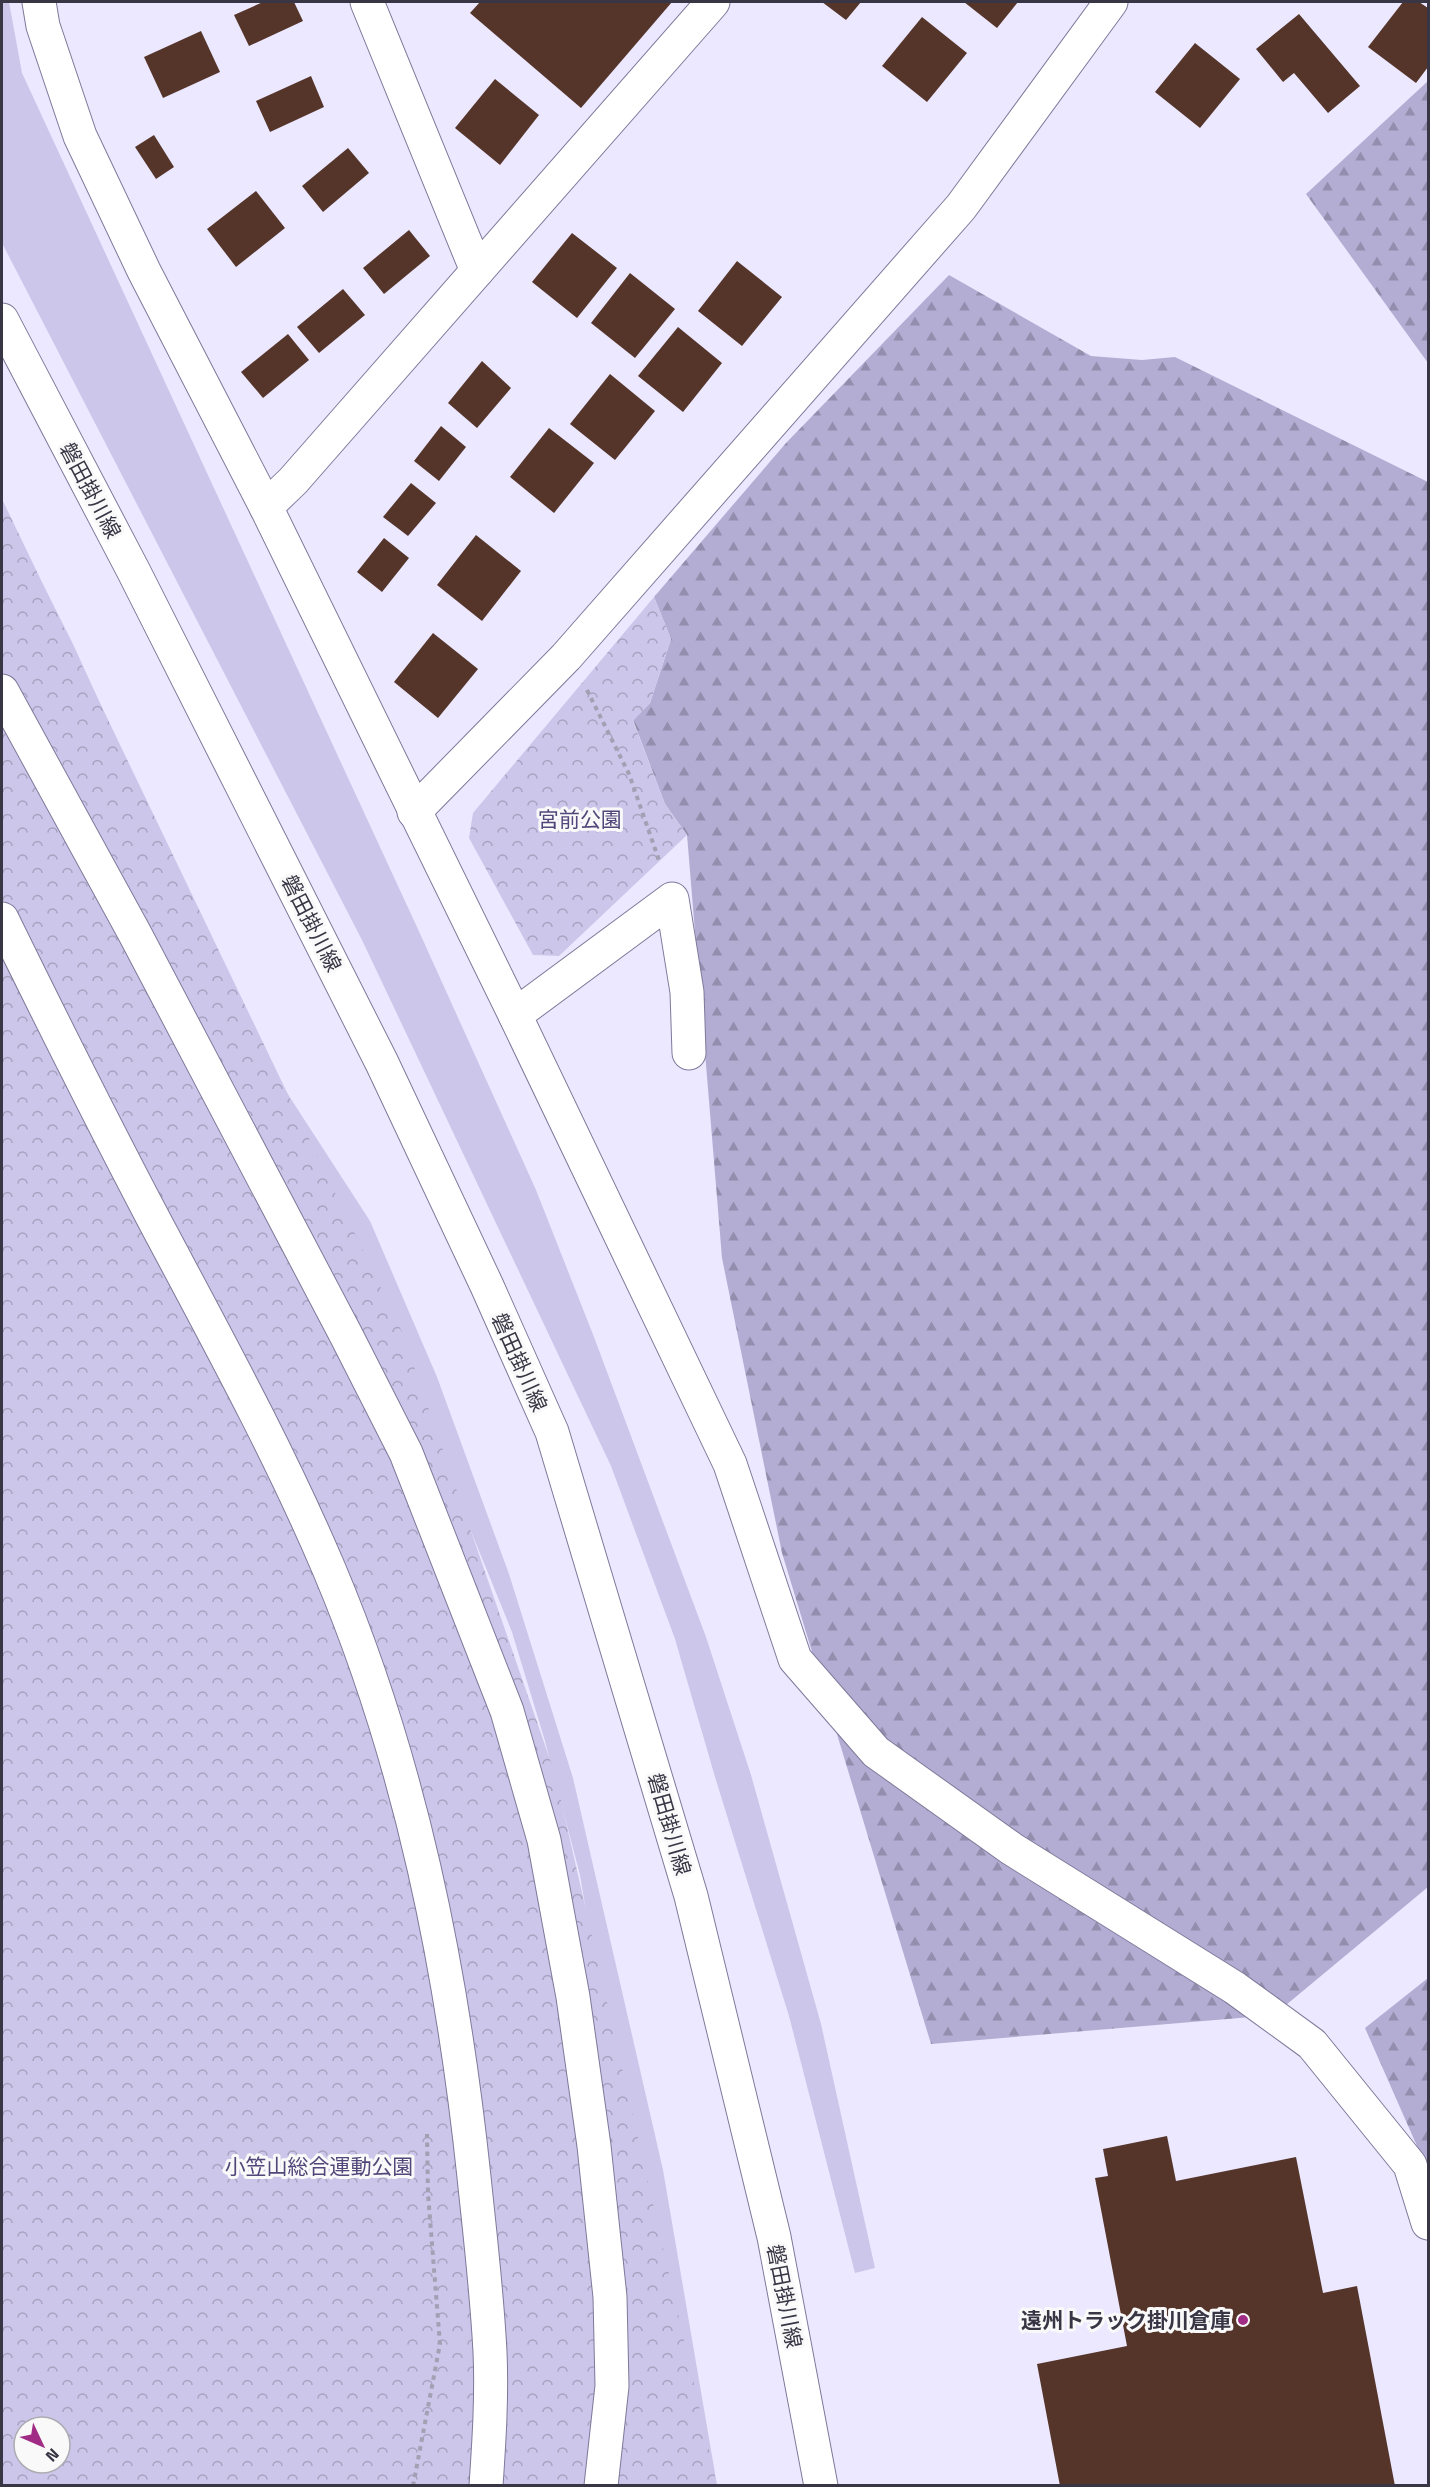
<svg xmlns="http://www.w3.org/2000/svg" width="1430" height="2487" viewBox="0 0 1430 2487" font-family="'Titillium Web','Noto Sans JP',sans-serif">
<defs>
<pattern id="forest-firs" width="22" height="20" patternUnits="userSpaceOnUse" patternTransform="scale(1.5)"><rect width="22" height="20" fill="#b4add3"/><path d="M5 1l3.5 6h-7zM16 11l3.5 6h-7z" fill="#938ead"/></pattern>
<pattern id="park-crowns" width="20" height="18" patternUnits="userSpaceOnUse" patternTransform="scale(1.5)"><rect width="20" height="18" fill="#ccc6ea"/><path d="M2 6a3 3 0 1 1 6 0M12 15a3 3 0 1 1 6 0" fill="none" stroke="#a7a2bf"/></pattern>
</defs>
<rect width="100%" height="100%" fill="#ece8ff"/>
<g fill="#ccc6ea">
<path d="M2 2H9L22 73 417 927 536 1190 594 1337 706 1637 751 1775 821 2024 875 2268 855 2273 789 2016 715 1777 675 1639 611 1466 362 940 2 243Z"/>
<path d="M2 503 73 644 254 1042 370 1221 437 1377 509 1574 573 1778 663 2170 717 2485H637L618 2107 580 1875 545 1741 512 1632 442 1460Z"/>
</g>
<g fill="url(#forest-firs)">
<path d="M1428 81V363L1306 194Z"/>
<path d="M949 275 1091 356 1142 360 1175 357 1428 482V1887L1274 2015 931 2044 782 1553 722 1258 687 835 665 804 633 720 650 703 671 639 654 597 786 443Z"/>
<path d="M1428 1978V2171L1365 2028Z"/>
</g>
<g fill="url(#park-crowns)" fill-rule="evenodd">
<path d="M2 499 402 1332 555 1774 717 2485H2ZM24 2427H60V2463H24Z"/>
<path d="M654 597 671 639 650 703 633 721 665 804 687 835 559 956 533 955 469 838 473 813Z"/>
</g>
<g fill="#55352a">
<path d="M263 2H294L303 21 249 46 234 15Z"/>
<path d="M480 2H672L581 108 470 13Z"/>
<path d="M822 2H861L846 20Z"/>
<path d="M964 2H1018L997 28Z"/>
<path d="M1403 2H1419L1428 8V67L1416 83 1368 47Z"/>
<path d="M1299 14 1360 86 1328 113 1294 73 1283 82 1256 49Z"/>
<path d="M922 17 967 53 927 102 882 66Z"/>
<path d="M201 31 220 72 163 98 144 57Z"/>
<path d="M1195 43 1240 79 1200 128 1155 92Z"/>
<path d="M311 76 324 107 270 132 256 101Z"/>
<path d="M495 79 539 115 500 165 455 128Z"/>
<path d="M154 135 174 167 156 179 135 147Z"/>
<path d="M348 148 369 173 323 212 302 186Z"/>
<path d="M256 191 285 228 236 267 207 229Z"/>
<path d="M409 230 430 256 384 294 363 268Z"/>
<path d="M572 233 617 268 577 318 532 282Z"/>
<path d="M737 261 782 297 742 346 698 311Z"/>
<path d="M630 273 675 309 635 358 591 323Z"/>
<path d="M343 289 365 315 319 353 297 327Z"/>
<path d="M678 327 722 363 683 412 638 376Z"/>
<path d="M288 334 309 360 263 398 241 372Z"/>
<path d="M482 361 511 388 477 428 448 403Z"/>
<path d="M610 374 655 411 615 460 570 424Z"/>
<path d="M441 426 466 447 439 481 414 461Z"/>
<path d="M549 428 594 463 554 513 510 477Z"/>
<path d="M411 483 436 503 408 536 383 517Z"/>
<path d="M476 535 521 571 482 621 437 585Z"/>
<path d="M384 538 409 558 382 592 357 572Z"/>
<path d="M433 633 478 669 438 718 394 682Z"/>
<path d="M1167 2136 1176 2181 1296 2157 1323 2293 1357 2286 1395 2486H1060L1037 2364 1127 2346 1095 2178 1108 2176 1103 2149Z"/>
</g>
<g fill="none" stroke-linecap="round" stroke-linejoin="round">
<defs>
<g id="minor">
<path d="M39 2 43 26 80 136 144 271 266 507 515 1015 730 1464 795 1659 876 1752 1012 1849 1235 1988 1312 2044 1410 2165 1428 2223"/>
<path d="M367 2 477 271"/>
<path d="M266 507 293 481 713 2"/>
<path d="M2 691 135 934 346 1335 406 1453 507 1711 544 1840 573 1997 594 2146 610 2297 612 2386 601 2486"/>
<path d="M414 812 566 657 961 207 1111 2"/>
<path d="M2 919C51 1019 101 1119 153 1218 214 1333 278 1449 329 1569 411 1763 452 1969 474 2177 480 2235 487 2293 490 2352 492 2396 489 2442 486 2486"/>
<path d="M515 1015 672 899 687 992 689 1053"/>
</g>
<path id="major" d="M2 320 133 570 382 1063 487 1286 552 1432 691 1896 774 2237 821 2486"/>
</defs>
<use href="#minor" stroke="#7f799a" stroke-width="35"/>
<use href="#major" stroke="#7f799a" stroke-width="35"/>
<g stroke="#a3a0b3" stroke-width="4" stroke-dasharray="4.5 4.5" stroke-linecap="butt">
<path d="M587 690 629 774 660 863"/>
<path d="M413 2486 440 2344 428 2194 427 2134"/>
</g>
<use href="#minor" stroke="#fff" stroke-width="33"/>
<use href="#major" stroke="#fff" stroke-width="33"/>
</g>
<circle fill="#a02c86" stroke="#f9f9f9" stroke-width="2" cx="1243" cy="2320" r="6"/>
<g text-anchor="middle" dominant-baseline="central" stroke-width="6" stroke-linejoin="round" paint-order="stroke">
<g font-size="21" fill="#383544" stroke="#f9f9f9">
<text transform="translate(91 490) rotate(62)">磐田掛川線</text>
<text transform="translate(312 923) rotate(63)">磐田掛川線</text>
<text transform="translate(520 1362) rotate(66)">磐田掛川線</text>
<text transform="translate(670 1824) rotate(74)">磐田掛川線</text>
<text transform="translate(785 2296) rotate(79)">磐田掛川線</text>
</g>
<g font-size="21" fill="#52477a" stroke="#f9f9f9">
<text x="580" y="819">宮前公園</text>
<text x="319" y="2166">小笠山総合運動公園</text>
</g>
<g font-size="21" font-weight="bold" fill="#383544" stroke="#f9f9f9" text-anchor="end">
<text x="1231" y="2320">遠州トラック掛川倉庫</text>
</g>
</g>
<rect width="1430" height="2487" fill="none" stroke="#383544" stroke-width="6"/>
<g transform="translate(42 2445) rotate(134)"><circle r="28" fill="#f9f9f9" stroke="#acabb1" stroke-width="1.5"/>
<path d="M0-4.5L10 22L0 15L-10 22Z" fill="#a02c86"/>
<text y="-9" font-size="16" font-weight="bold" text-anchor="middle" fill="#383544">N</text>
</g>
</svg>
